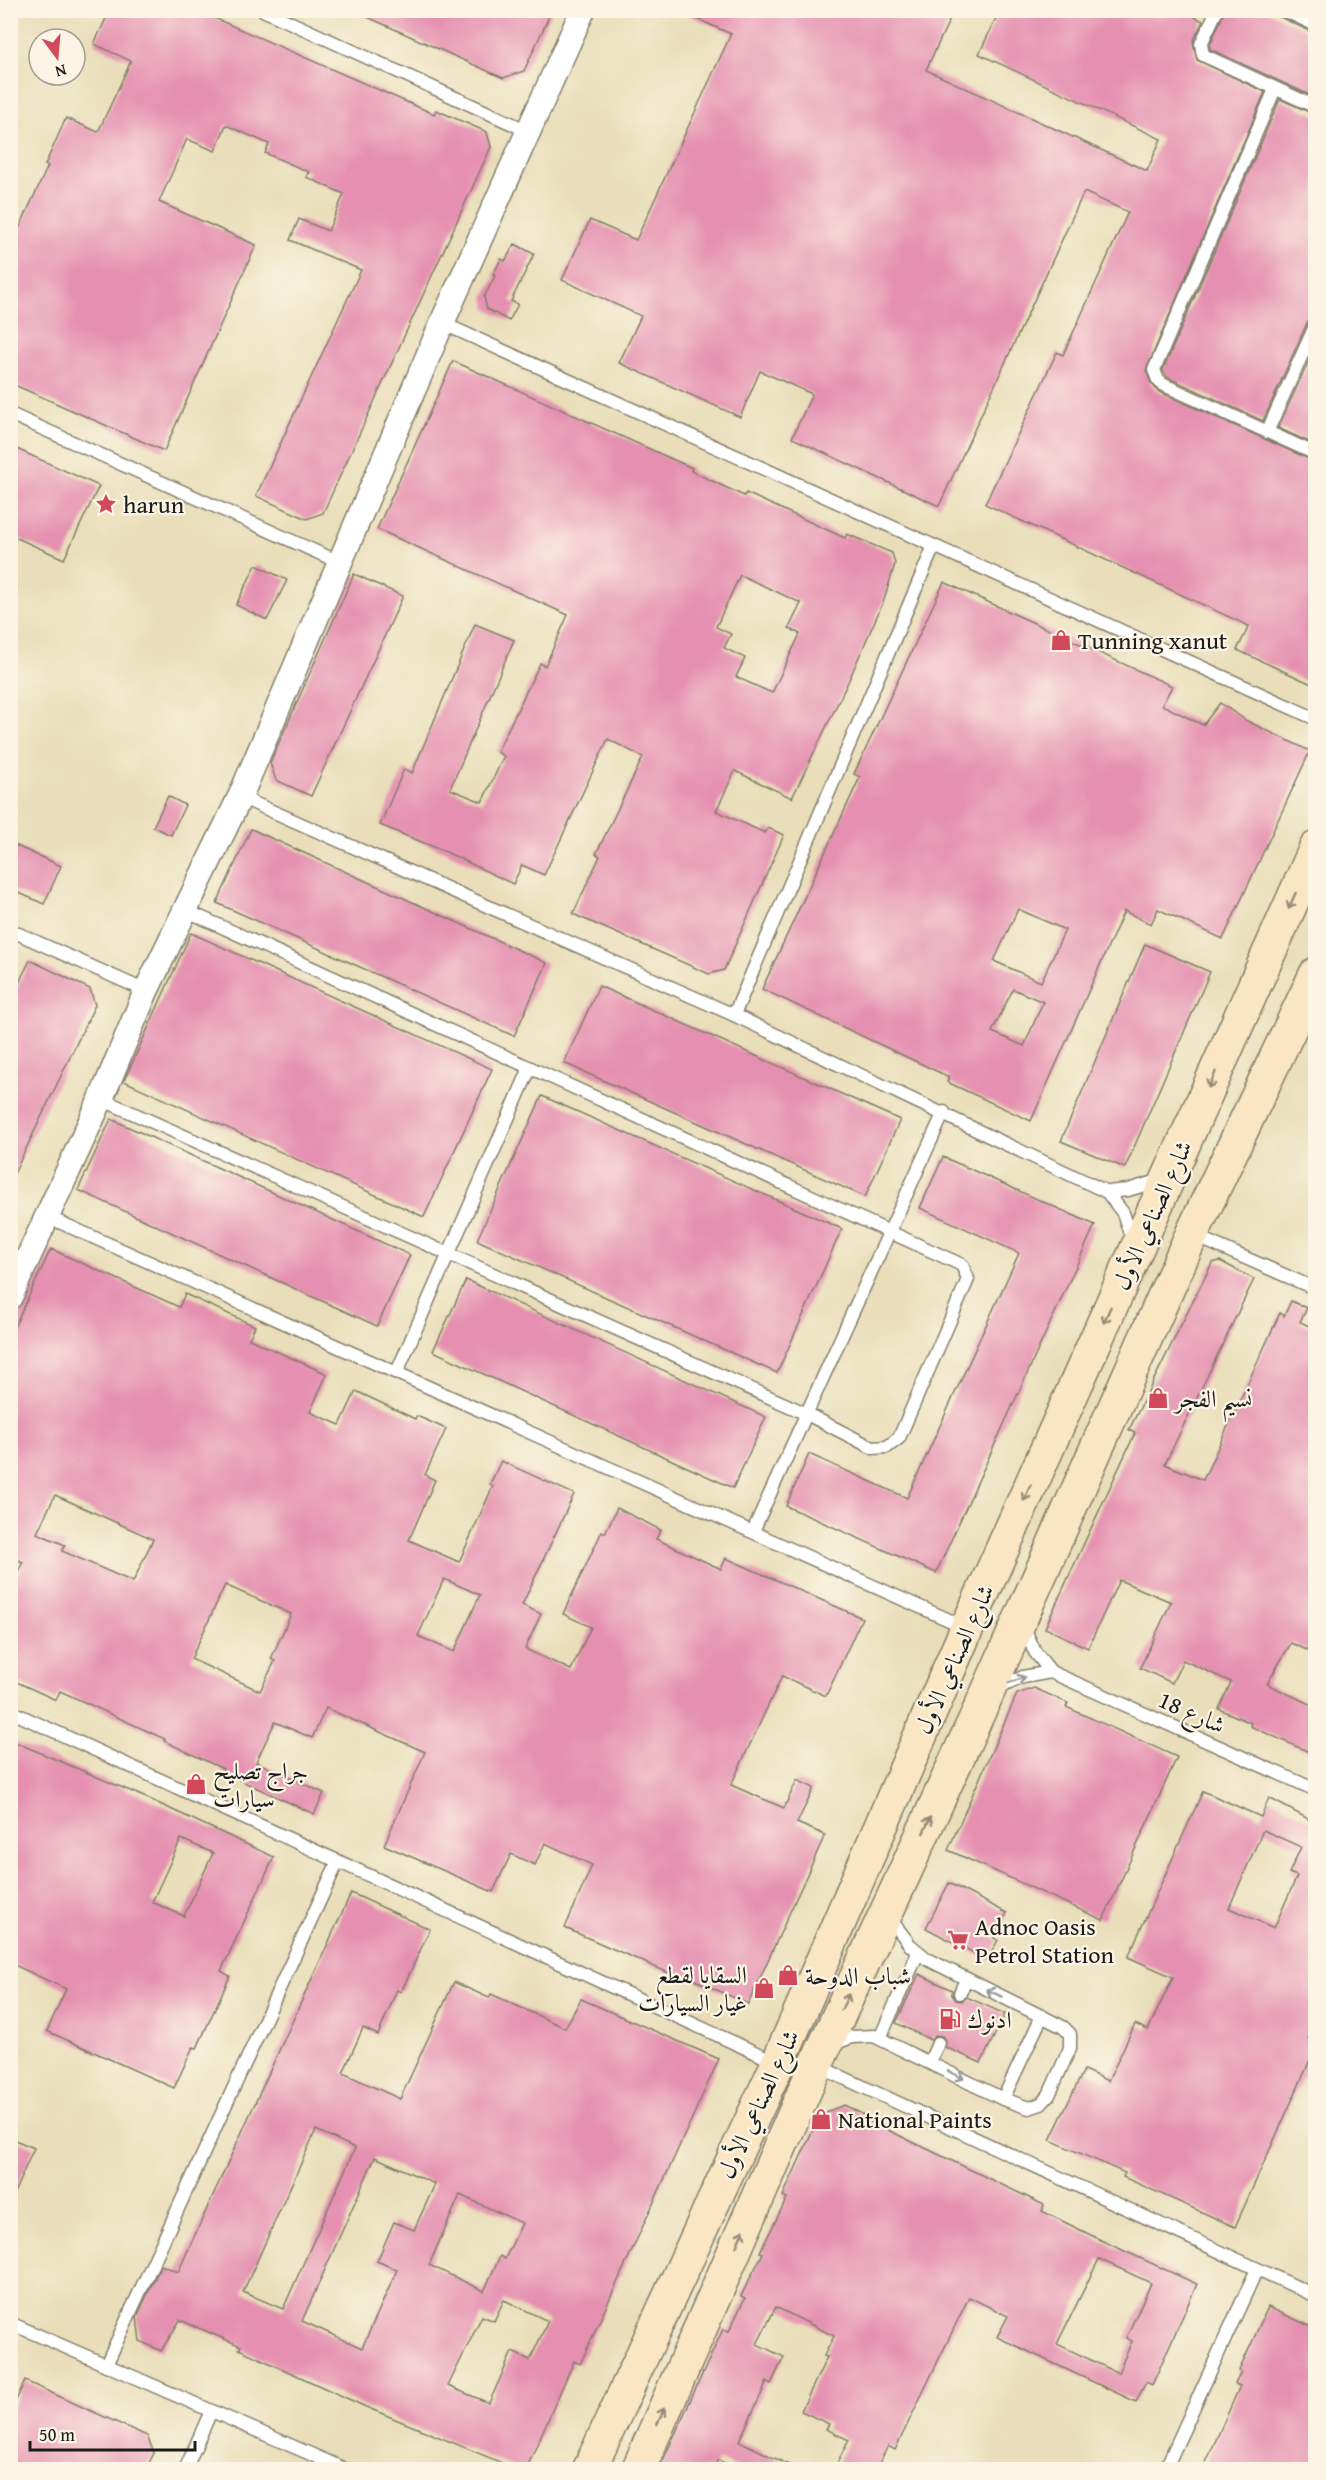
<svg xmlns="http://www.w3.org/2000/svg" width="1326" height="2480" viewBox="0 0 1326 2480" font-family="'Gentium Book Plus',Amiri,serif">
<rect width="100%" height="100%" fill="#fcf5e5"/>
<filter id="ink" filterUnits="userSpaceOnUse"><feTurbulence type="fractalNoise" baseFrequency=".0167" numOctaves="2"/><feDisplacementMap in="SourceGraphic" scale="12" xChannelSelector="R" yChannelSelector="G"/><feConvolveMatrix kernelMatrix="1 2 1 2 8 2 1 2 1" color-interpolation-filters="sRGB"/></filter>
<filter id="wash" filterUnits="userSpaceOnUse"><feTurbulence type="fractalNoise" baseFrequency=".008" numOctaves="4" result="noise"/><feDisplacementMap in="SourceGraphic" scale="24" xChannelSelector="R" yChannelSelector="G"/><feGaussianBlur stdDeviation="1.35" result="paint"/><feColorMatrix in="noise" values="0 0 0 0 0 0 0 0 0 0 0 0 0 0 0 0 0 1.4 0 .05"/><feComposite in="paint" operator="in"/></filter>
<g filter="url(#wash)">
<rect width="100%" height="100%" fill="#e9deb9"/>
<g id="blocks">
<g fill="#e590b0" fill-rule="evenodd">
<path d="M110 10H196L434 114 436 110 487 132 491 147 323 513 307 519 256 496 361 270 290 240 299 219 328 231 344 194 306 177 309 172 265 153 269 144 226 125 215 151 187 139 159 202 256 245 164 451 10 383V248L48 166 45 165 66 118 98 132 131 61 94 44Z"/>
<path d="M352 10H552L524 71 503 78Z"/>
<path d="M677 10H954L926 70 1147 171 1161 139 979 54 1000 10H1181L1203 21 1193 41 1197 60 1265 92 1146 370 1151 383 1159 392 1316 462V686L1237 650 1249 626 985 504 1057 352 1063 355 1128 212 1084 192 939 506 792 438 812 394 760 371 740 417 619 363 641 316 562 280 590 220 636 240 731 34Z"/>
<path d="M1225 10H1265L1316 34V98L1210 49V45Z"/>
<path d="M1280 99 1316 115V316L1308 321 1263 421 1167 377 1163 370Z"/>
<path d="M515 244 534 254 511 301 518 304 509 321 487 309 484 297 495 276 493 275 501 259 505 261Z"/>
<path d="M1316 345V445L1278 428Z"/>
<path d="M453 361 692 468 691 471 744 496 746 493 845 538 847 534 892 553 895 564 884 600 848 682 792 798 735 771 716 811 765 833 768 828 784 835 724 970 709 974 573 914 600 856 596 854 643 757 608 739 544 875 522 865 513 884 446 852 380 825 404 769 412 773 475 624 514 640 450 789 482 802 504 756 497 752 540 663 545 666 568 615 377 529ZM740 575 801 603 789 628 800 634 772 693 736 677 745 658 724 648 731 634 716 627Z"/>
<path d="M10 446 99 486 64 559 10 535Z"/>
<path d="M256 565 287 580 267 620 236 605Z"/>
<path d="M354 574 403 596 311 796 276 780 270 763Z"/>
<path d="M944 582 1172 686 1162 705 1203 725 1220 703 1247 721 1310 751 1223 939 1158 909 1151 924 1124 911 1031 1121 947 1082 949 1077 762 989 860 777 854 774ZM1018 909 1065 930 1041 982 994 961ZM1013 989 1043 1002 1024 1046 992 1032Z"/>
<path d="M168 796 185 805 171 835 153 827Z"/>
<path d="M251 829 547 963 514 1036 217 903Z"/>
<path d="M10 843 61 866 44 904 10 889Z"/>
<path d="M191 933 492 1069 424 1217 124 1081Z"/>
<path d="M1145 944 1210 972 1125 1168 1061 1141Z"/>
<path d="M30 960 90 989 95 1005 10 1182V1001Z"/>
<path d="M599 986 900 1120 865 1197 564 1063Z"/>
<path d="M542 1096 842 1229 777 1373 477 1240Z"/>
<path d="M111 1119 410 1255 377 1326 78 1190Z"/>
<path d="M943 1157 1095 1225 936 1573 786 1506 809 1454 907 1498 1019 1253 920 1208Z"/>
<path d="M51 1249 179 1307 185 1294 255 1326 249 1339 327 1374 310 1412 340 1425 356 1391 415 1419 417 1416 446 1429 425 1475 435 1480 409 1540 459 1562 493 1486 490 1484 501 1461 574 1494 522 1605 541 1614 525 1649 571 1670 591 1627 563 1614 602 1531 605 1533 617 1508 661 1530 656 1539 721 1569 726 1558 862 1618 826 1696 782 1676 731 1785 784 1808 797 1780 814 1788 797 1823 825 1835 748 2004 686 1976 685 1980 565 1928 592 1865 545 1843 535 1865 511 1854 493 1892 384 1845 425 1752 326 1708 312 1738 275 1722 256 1762 324 1793 314 1814 222 1772 223 1769 164 1741 165 1739 60 1691 56 1700 10 1679V1587L23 1562 10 1557V1336ZM55 1495 153 1539 133 1582 62 1551 65 1545 37 1533ZM444 1579 480 1595 454 1652 418 1636ZM225 1585 291 1614 271 1659 275 1661 260 1691 191 1659Z"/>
<path d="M1220 1261 1254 1279 1165 1464 1203 1480 1280 1313 1284 1316 1291 1301 1307 1308 1300 1322 1316 1329V1654L1291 1643 1267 1684 1316 1707V1755L1250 1726 1251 1723 1219 1709 1231 1682 1183 1660 1172 1683 1140 1668 1171 1602 1119 1580 1088 1648 1045 1628 1135 1433 1129 1430 1212 1263Z"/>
<path d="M466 1280 766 1417 733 1488 433 1351Z"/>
<path d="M1034 1688 1068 1703 1066 1707 1177 1757 1103 1920 948 1850 1017 1694Z"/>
<path d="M10 1740 149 1799 274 1857 221 1971 230 1976 197 2048 193 2047 174 2088 47 2031 66 1989 10 1963ZM181 1839 213 1853 184 1916 152 1902Z"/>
<path d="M1203 1791 1261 1817 1269 1798 1312 1821 1316 1814V2022L1308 2039 1316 2043V2047L1235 2227 1123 2177 1125 2173 1050 2140 1084 2070 1108 2081 1135 2024 1148 2030 1173 1977 1128 1957ZM1263 1830 1301 1847 1289 1873 1297 1876 1274 1928 1229 1908Z"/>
<path d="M949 1883 1007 1913 994 1938 998 1940 987 1960 926 1928Z"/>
<path d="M351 1893 430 1929 401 1992 397 1990 378 2035 363 2028 343 2073 400 2099 454 1982 489 1998 491 1994 565 2028 581 1999 719 2059 580 2364 574 2361 528 2465 517 2469 366 2407 239 2349 241 2346 180 2320 161 2351 140 2341 137 2317 160 2267 161 2265 178 2272ZM316 2130 355 2148 283 2309 243 2292ZM375 2157 435 2184 414 2230 394 2222 377 2261 397 2270 362 2348 302 2321ZM460 2195 522 2223 505 2259 500 2256 484 2291 429 2265ZM504 2300 548 2321 530 2360 512 2352 489 2403 448 2386 482 2316 494 2321Z"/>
<path d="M919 1974 952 1990V1995L956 2000 962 2001 967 1997 1005 2014 981 2063 945 2047 946 2041 942 2036 936 2035 931 2040 896 2023Z"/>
<path d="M844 2105 870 2118 869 2121 1044 2205 1042 2211 1107 2243 1197 2284 1152 2385 1146 2382 1136 2402 997 2337 1008 2316 969 2297 895 2450 888 2446 876 2469H834L849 2440 826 2429 829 2424 801 2411 827 2357 824 2356 834 2336 776 2307 757 2344 784 2357 771 2384 767 2382 739 2441 797 2469H738L718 2460 713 2469H659L723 2329 729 2331 745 2298 741 2296 763 2253 760 2252 787 2198 783 2196 820 2114ZM1099 2259 1151 2283 1126 2338 1132 2341 1118 2373 1057 2344Z"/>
<path d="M10 2138 34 2148 10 2202Z"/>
<path d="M1268 2307 1316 2329V2469H1203L1240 2386 1235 2384 1241 2372 1239 2371Z"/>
<path d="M25 2381 147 2436 154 2453 146 2469H10V2413Z"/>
</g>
</g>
</g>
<g filter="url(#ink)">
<use href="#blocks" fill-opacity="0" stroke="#827d6a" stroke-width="1.5"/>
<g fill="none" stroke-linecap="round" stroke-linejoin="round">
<defs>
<g id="lane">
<path d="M263 10 528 131"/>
<path d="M1217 10 1201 44 1203 55 1316 107"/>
<path d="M1284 10 1316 25"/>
<path d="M1275 89 1154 370 1158 380 1162 384 1316 454"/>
<path d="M442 323 1316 719"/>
<path d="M10 414 341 563"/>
<path d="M1267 432 1316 324"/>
<path d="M240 797 734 1015 1107 1192 1123 1213 1133 1242"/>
<path d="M10 930 146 991"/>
<path d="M734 1015 934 546"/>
<path d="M101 1099 807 1414 873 1448 887 1447 899 1438 965 1286 968 1279 962 1265 185 910"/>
<path d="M1107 1192 1128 1190 1161 1180"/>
<path d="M48 1217 967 1628"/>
<path d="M1193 1235 1316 1289"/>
<path d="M397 1372 530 1068"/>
<path d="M753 1531 944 1112"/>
<path d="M1023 1626 1035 1652 1051 1672 1316 1790"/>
<path d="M996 1689 1023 1677 1051 1672"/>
<path d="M10 1711 776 2062"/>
<path d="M960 1993 966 1979"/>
<path d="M880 2038 918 1953"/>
<path d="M831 2045 852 2037 874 2036 1003 2099 1029 2108 1041 2104 1049 2095 1070 2048V2034L1063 2027 927 1959 910 1945 889 1917"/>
<path d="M930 2062 938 2043"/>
<path d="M818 2066 1316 2296"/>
<path d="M1003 2099 1042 2016"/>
<path d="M10 2323 347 2470"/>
<path d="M106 2365 338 1861"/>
<path d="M185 2470 211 2411"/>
<path d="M1165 2470 1257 2269"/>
</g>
<path id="street" d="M10 1297 101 1099 146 991 240 797 442 323 583 10"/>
<g id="secondary">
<path d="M589 2470 778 2063 967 1628 1316 848"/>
<path d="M638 2470 816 2065 986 1696 1192 1234 1316 974"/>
</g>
</defs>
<use href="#lane" stroke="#827d6a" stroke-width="15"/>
<use href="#street" stroke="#827d6a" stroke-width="27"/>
<use href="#secondary" stroke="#827d6a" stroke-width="36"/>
<use href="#lane" stroke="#fff" stroke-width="12"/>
<use href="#street" stroke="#fff" stroke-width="24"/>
<use href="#secondary" stroke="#fbe6c4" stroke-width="33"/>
</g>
<defs><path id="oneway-shaft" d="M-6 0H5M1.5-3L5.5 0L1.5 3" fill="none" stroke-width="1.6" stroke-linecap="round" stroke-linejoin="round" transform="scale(1.5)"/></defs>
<g stroke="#978b78">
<use href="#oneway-shaft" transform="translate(1292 901) rotate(114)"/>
<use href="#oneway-shaft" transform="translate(1212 1080) rotate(114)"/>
<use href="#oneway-shaft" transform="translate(1107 1315) rotate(114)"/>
<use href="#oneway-shaft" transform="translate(1027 1493) rotate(114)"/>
<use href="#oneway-shaft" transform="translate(927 1825) rotate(-65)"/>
<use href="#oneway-shaft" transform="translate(845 2002) rotate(-65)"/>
<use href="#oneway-shaft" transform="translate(740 2238) rotate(-66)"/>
<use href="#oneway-shaft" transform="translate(661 2416) rotate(-66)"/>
</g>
<g stroke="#999">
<use href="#oneway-shaft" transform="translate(1017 1680) rotate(-20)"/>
<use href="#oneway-shaft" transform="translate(994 1993) rotate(-154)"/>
<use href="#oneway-shaft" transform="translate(956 2075) rotate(27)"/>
</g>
</g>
<defs>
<symbol id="sight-bare" viewBox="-9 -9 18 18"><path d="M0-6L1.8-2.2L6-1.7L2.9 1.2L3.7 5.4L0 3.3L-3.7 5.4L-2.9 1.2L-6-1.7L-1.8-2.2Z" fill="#d1495b" stroke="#fcf5e5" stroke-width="2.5" paint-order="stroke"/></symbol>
<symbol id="shop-bare" viewBox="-9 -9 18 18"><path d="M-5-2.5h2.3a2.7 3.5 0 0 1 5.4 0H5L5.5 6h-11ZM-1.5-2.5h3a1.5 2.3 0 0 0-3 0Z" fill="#d1495b" stroke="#fcf5e5" stroke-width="2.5" paint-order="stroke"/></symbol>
<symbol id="supermarket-bare" viewBox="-9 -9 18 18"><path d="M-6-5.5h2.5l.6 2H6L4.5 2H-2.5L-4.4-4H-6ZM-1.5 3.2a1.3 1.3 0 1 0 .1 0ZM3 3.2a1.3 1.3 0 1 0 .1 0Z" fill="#d1495b" stroke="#fcf5e5" stroke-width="2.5" paint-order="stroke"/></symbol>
<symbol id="fuel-bare" viewBox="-9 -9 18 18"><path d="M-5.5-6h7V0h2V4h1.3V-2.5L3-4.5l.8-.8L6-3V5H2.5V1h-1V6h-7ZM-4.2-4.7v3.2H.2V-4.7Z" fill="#d1495b" stroke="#fcf5e5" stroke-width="2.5" paint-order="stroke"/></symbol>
</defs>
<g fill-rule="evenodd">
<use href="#sight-bare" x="91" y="489" width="30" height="30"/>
<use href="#shop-bare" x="1046" y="625" width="30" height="30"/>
<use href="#shop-bare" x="1143" y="1383" width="30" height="30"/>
<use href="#shop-bare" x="181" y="1769" width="30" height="30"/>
<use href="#supermarket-bare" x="943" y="1925" width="30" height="30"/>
<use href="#shop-bare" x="773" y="1960" width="30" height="30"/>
<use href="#shop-bare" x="749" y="1973" width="30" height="30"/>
<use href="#fuel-bare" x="935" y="2004" width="30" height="30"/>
<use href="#shop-bare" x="806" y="2104" width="30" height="30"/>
</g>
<g text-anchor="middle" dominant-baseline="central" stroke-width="4.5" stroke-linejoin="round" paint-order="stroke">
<g font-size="24" fill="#1c1c1c" stroke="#fcf5e5" text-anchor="start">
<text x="123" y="504">harun</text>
<text x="1078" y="640">Tunning xanut</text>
<text x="1175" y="1398">نسيم الفجر</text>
<text x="213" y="1770">جراج تصليح<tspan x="213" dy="28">سيارات</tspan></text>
<text x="975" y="1926">Adnoc Oasis<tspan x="975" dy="28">Petrol Station</tspan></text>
<text x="747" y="1974" text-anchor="end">السقايا لقطع<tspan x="747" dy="28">غيار السيارات</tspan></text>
<text x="805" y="1975">شباب الدوحة</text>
<text x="967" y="2019">ادنوك</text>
<text x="838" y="2119">National Paints</text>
</g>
<g font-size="24" fill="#1c1c1c" stroke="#fcf5e5">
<text transform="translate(1152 1215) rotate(-66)">شارع الصناعي الأول</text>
<text transform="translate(954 1659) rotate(-66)">شارع الصناعي الأول</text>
<text transform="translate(1192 1712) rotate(24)">شارع 18</text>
<text transform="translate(758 2104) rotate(-65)">شارع الصناعي الأول</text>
</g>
</g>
<rect width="1326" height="2480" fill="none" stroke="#fcf5e5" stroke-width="36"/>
<g transform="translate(57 57) rotate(164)"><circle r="28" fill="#fcf5e5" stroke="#a29e95" stroke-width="1.5"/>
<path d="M0-4.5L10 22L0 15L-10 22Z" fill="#d1495b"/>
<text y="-9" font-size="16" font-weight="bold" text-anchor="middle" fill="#1c1c1c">N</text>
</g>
<path d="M30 2441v9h165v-9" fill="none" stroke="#1c1c1c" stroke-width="3"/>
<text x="39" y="2441" font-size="18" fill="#1c1c1c" stroke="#fcf5e5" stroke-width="4.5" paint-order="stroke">50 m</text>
</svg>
